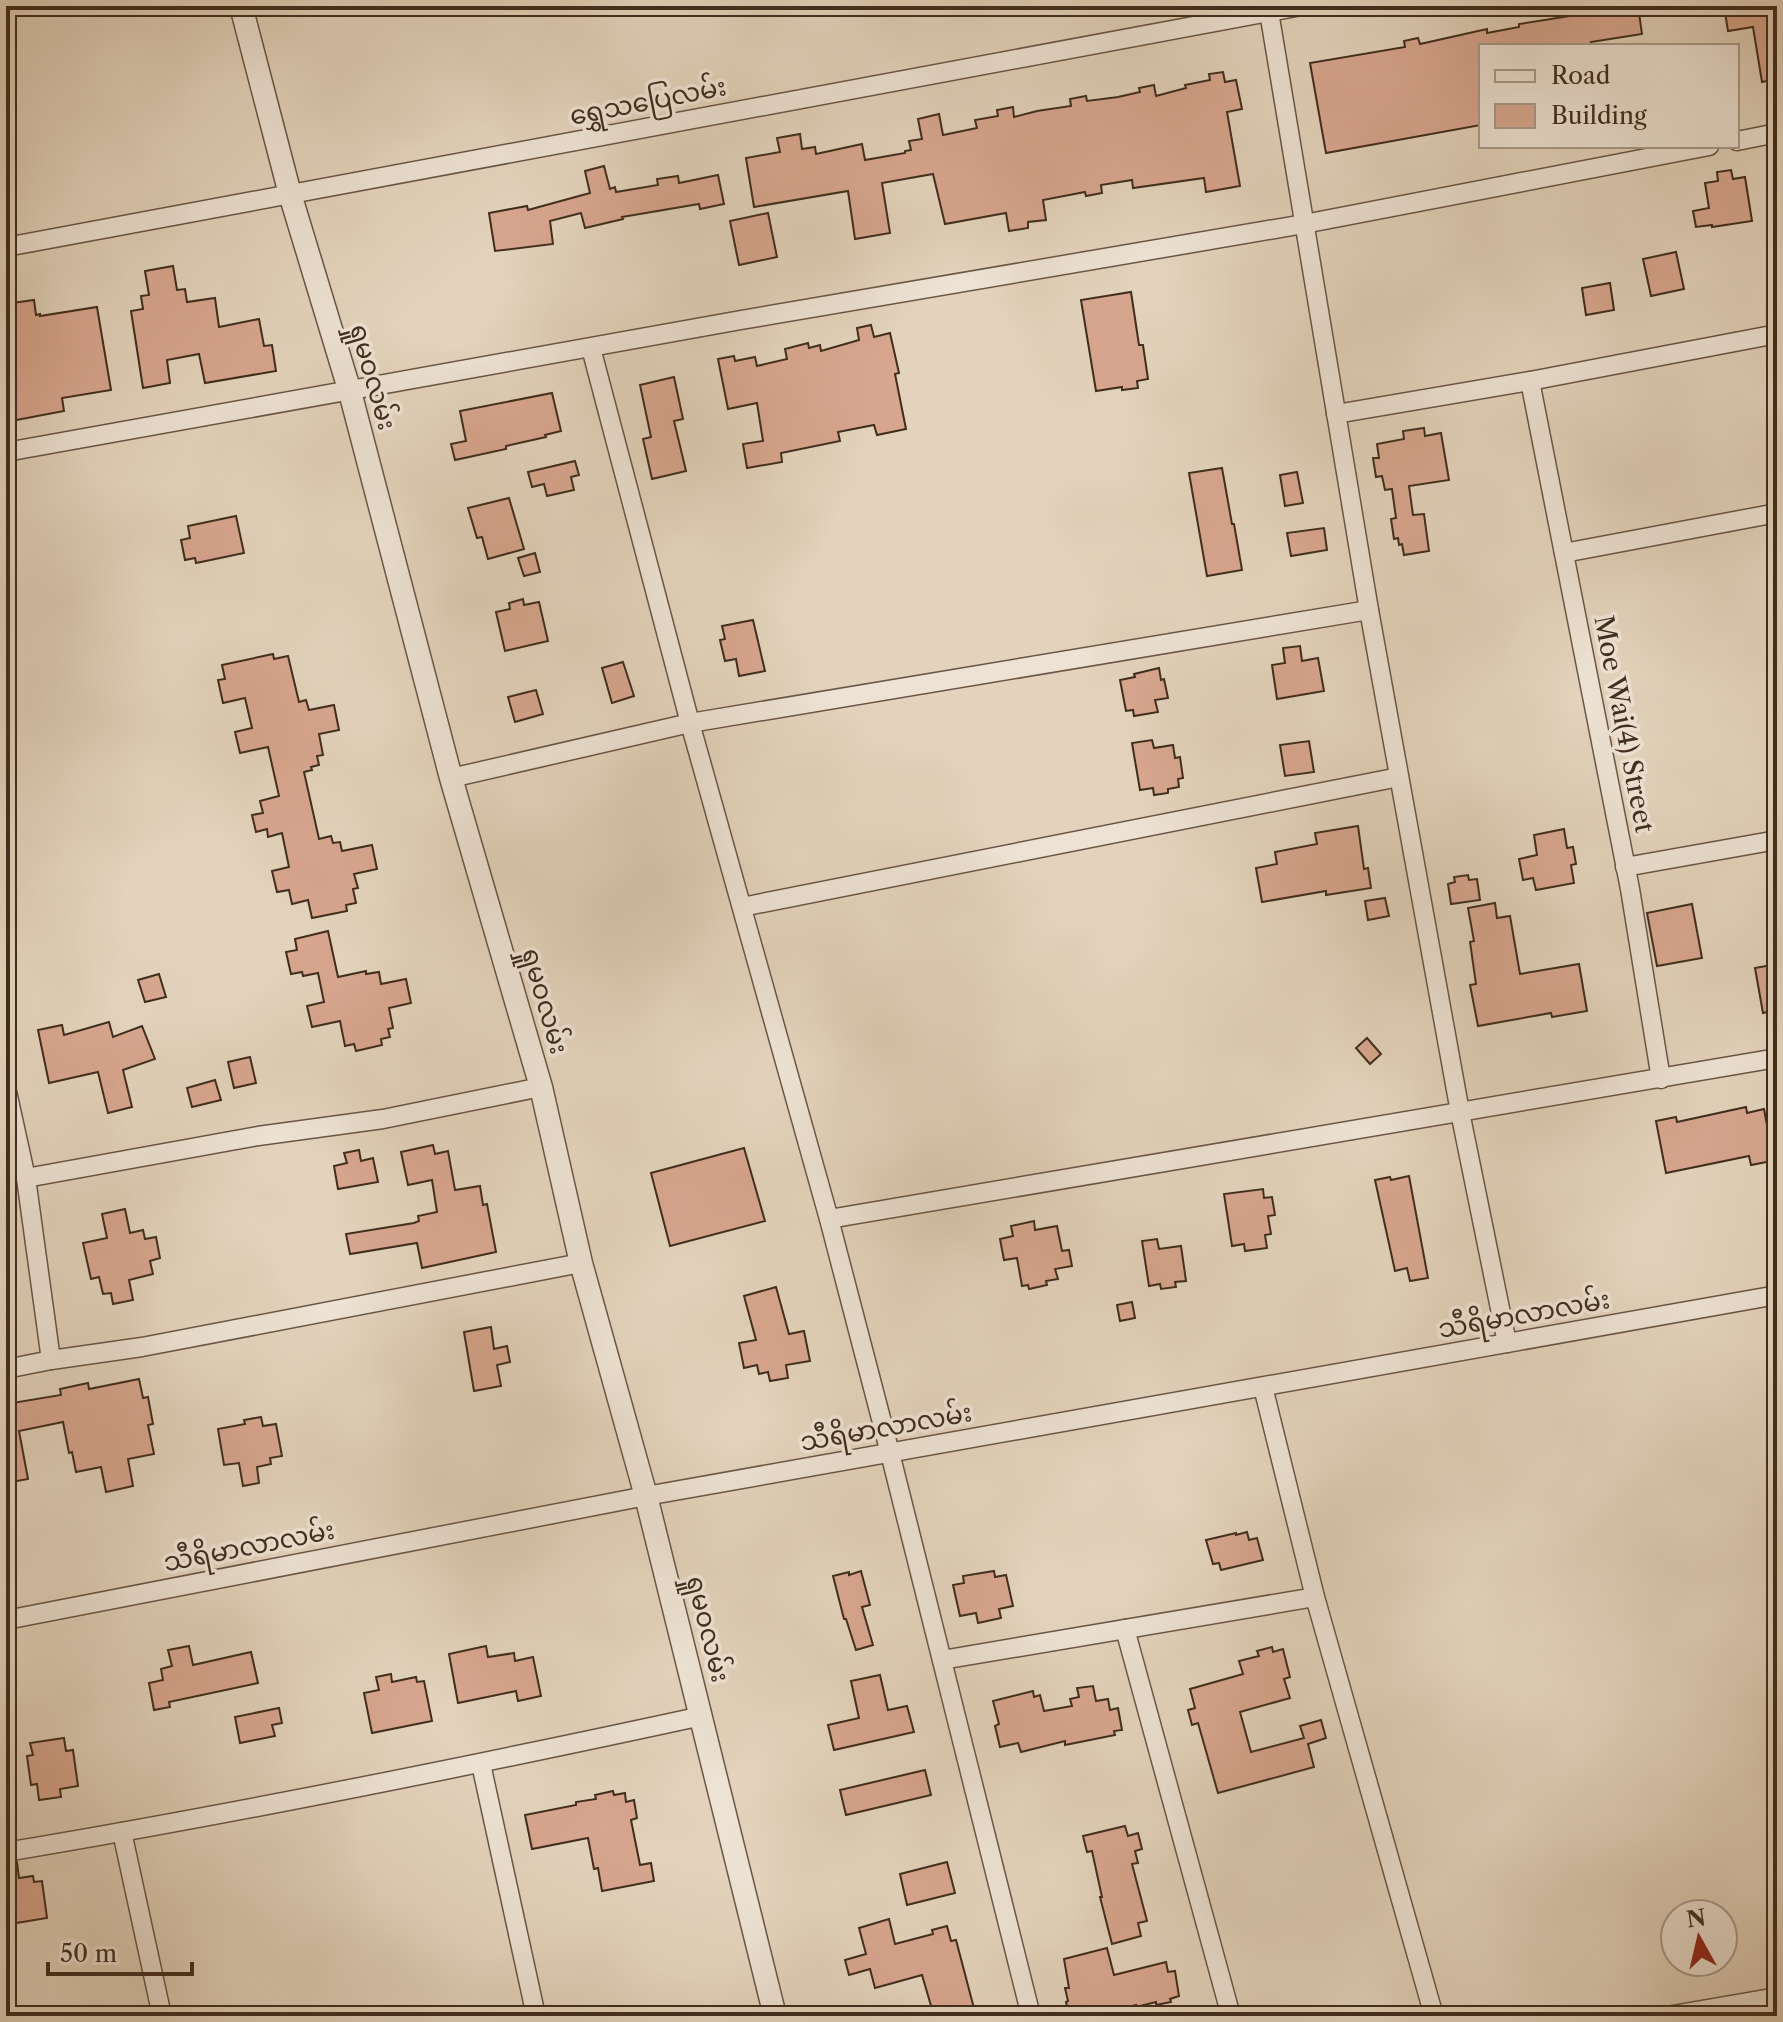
<svg xmlns="http://www.w3.org/2000/svg" width="1783" height="2022" viewBox="0 0 1783 2022" font-family="'Libre Caslon Text','Noto Sans Myanmar',serif">
<rect width="100%" height="100%" fill="#e3d3bc"/>
<filter id="stains"><feTurbulence type="fractalNoise" baseFrequency=".0025" numOctaves="4"/><feColorMatrix values="0 0 0 0 .2 0 0 0 0 .09 0 0 0 0 .02 0 0 0 .5 -.17"/></filter>
<radialGradient id="worn" r=".72"><stop offset=".6" stop-color="#630" stop-opacity="0"/><stop offset="1" stop-color="#630" stop-opacity=".3"/></radialGradient>
<g fill="#d8a68f" stroke="#402d1e" stroke-width="2">
<path d="M1617 6H1638L1642 34 1591 42 1592 44 1580 46H1481V125L1326 153 1310 63 1405 47 1404 41 1418 38 1420 44 1487 29V33L1519 27V24L1589 13 1588 10Z"/>
<path d="M1724 6H1773L1777 31V79L1762 82 1753 27 1728 31Z"/>
<path d="M1223 72 1225 82 1236 80 1242 109 1227 112 1240 186 1206 192 1204 178 1133 188 1132 180 1101 185 1102 193 1086 196 1085 192 1043 200 1046 220 1028 222V228L1009 231 1006 213 945 224 933 174 882 183 890 233 855 239 848 191 754 207 746 158 780 152 777 138 800 134 802 149 815 147 816 154 862 144 865 160 905 153V151L911 150 909 141 922 139 918 119 939 114 943 135 977 128 975 120 998 116 997 110 1013 107 1014 117 1037 111 1071 106 1070 99 1086 96 1087 101 1118 97 1140 92 1139 88 1154 85 1156 96 1186 88 1185 85 1210 80 1209 74Z"/>
<path d="M604 166 610 189 615 187 616 192 658 185 657 179 678 176 679 183 718 175 724 204 700 209 699 204 622 217 623 219 585 228 581 213 550 221 553 244 495 251 489 213 527 206 528 210 590 193 585 171Z"/>
<path d="M1731 170 1733 179 1745 177 1752 221 1712 227V225L1696 227 1693 211 1709 208 1705 183 1718 181 1717 172Z"/>
<path d="M768 213 777 257 739 265 730 221Z"/>
<path d="M1676 252 1684 289 1651 296 1643 259Z"/>
<path d="M173 266 177 290 185 289 187 302 215 298 219 327 259 319 264 346 272 345 276 371 205 383 199 354 167 360 170 383 143 388 131 311 143 309 141 296 149 295 145 271Z"/>
<path d="M1610 283 1614 310 1586 315 1582 288Z"/>
<path d="M1131 292 1139 345H1143L1148 379 1137 381 1138 388 1122 390V387L1096 391 1081 300Z"/>
<path d="M34 300 36 315 40 314V316L97 307 111 390 62 398 64 411 6 422V308L13 307 12 303Z"/>
<path d="M871 325 874 337 890 333 899 373 895 374 906 429 877 435 874 425 838 432 840 441 781 453 782 462 747 468 743 444 763 441 757 403 728 409 718 359 734 356 735 361 755 357 757 366 787 359 785 349 808 343 809 348 820 345 821 351 859 340 857 328Z"/>
<path d="M674 377 683 419 674 421 686 471 652 479 643 439 651 437 640 385Z"/>
<path d="M552 393 561 431 545 435 546 437 506 446V449L455 460 451 444 466 441 460 411Z"/>
<path d="M1424 428 1425 436 1441 433 1449 480 1409 486 1413 515 1424 514 1429 551 1404 555 1402 544 1399 545 1398 538 1394 539 1391 519 1396 518 1392 489 1385 490 1382 476 1376 477 1373 458H1379L1377 444 1404 439 1403 431Z"/>
<path d="M575 461 579 475 571 477 574 490 547 496 544 484 532 487 528 472Z"/>
<path d="M1222 468 1232 524H1234L1242 570 1207 576 1189 473Z"/>
<path d="M1297 472 1303 503 1285 506 1280 475Z"/>
<path d="M509 498 524 549 488 559 482 537 477 538 468 508Z"/>
<path d="M236 516 244 553 196 563 195 558 185 560 181 540 190 538 188 526Z"/>
<path d="M1324 528 1327 550 1291 556 1287 533Z"/>
<path d="M535 553 540 572 524 576 518 558Z"/>
<path d="M523 599 524 605 539 602 548 641 505 651 496 612 510 609 509 603Z"/>
<path d="M753 620 765 671 739 676 736 659 725 661 720 640 725 639 722 626Z"/>
<path d="M1300 646 1302 661 1318 658 1324 691 1277 699 1272 665 1285 663 1283 648Z"/>
<path d="M273 654 274 659 288 656 299 702 306 700 309 710 334 705 339 730 319 734 323 755 317 756 319 765 311 767 312 770 304 772 319 839 331 836 333 843 340 842 342 851 372 845 377 869 354 874 358 888 353 889 356 903 346 905 347 911 312 918 308 900 292 904 289 890 277 892 272 871 289 867 282 833 268 837 267 829 256 832 252 815 263 813 260 801 279 796 268 747 240 753 235 732 252 728 245 698 223 703 218 680 225 679 222 665Z"/>
<path d="M623 662 634 696 612 703 602 668Z"/>
<path d="M1159 668 1161 680 1164 679 1168 698 1155 700 1158 712 1134 716 1133 710 1126 711 1120 680 1135 677 1134 674Z"/>
<path d="M536 690 543 714 515 722 508 697Z"/>
<path d="M1152 740 1154 748 1173 745 1175 758 1180 757 1183 778 1178 779 1179 787 1168 789V793L1154 795 1153 788 1140 790 1132 743Z"/>
<path d="M1309 741 1314 772 1285 776 1280 745Z"/>
<path d="M1358 826 1364 869 1368 868 1371 888 1326 895V891L1262 902 1256 868 1277 864 1275 852 1317 844 1315 833Z"/>
<path d="M1564 829 1567 848 1573 847 1576 864 1571 865 1574 883 1536 890 1533 878 1523 880 1519 859 1537 855 1534 835Z"/>
<path d="M1468 875 1469 880 1477 879 1480 900 1451 904 1448 884 1455 882 1454 877Z"/>
<path d="M1385 898 1389 916 1368 920 1365 901Z"/>
<path d="M1495 903 1497 918 1510 916 1520 974 1579 964 1587 1011 1552 1017 1551 1013 1478 1026 1470 985 1476 984 1470 942 1474 941 1468 908Z"/>
<path d="M1692 904 1702 958 1657 966 1647 913Z"/>
<path d="M328 931 338 977 366 971V974L379 972 381 984 406 979 411 1003 389 1008 393 1028 388 1029 390 1037 381 1039 382 1045 356 1051 354 1044 345 1046 340 1021 312 1027 307 1006 324 1002 318 973 303 976 302 972 291 974 286 952 297 950 295 939Z"/>
<path d="M1777 964V1010L1763 1013 1755 968Z"/>
<path d="M159 974 166 997 145 1002 138 980Z"/>
<path d="M109 1022 113 1037 142 1026 155 1059 123 1070 132 1107 108 1113 98 1072 49 1083 38 1030 62 1025 64 1035Z"/>
<path d="M1367 1038 1381 1054 1370 1064 1356 1048Z"/>
<path d="M250 1057 256 1083 234 1088 228 1062Z"/>
<path d="M215 1080 221 1100 192 1107 187 1088Z"/>
<path d="M1746 1107 1747 1113 1764 1109 1769 1136 1777 1135V1160L1751 1165 1749 1156 1666 1173 1656 1121 1676 1117 1677 1122Z"/>
<path d="M433 1145 435 1154 448 1151 455 1190 480 1186 483 1205 487 1204 496 1252 422 1268 417 1243 350 1254 346 1234 414 1223 419 1221 418 1216 437 1212 432 1180 408 1185 401 1152Z"/>
<path d="M744 1148 765 1221 670 1246 651 1173Z"/>
<path d="M359 1150 361 1161 373 1158 378 1182 338 1189 334 1166 347 1163 344 1153Z"/>
<path d="M1409 1176 1428 1278 1410 1281 1407 1268 1395 1271 1375 1180 1390 1177 1391 1180Z"/>
<path d="M1263 1189 1264 1198 1272 1197 1275 1215 1268 1216 1271 1234 1265 1235 1267 1248 1245 1251 1244 1244 1232 1246 1224 1194Z"/>
<path d="M125 1209 130 1233 143 1230 145 1239 156 1237 160 1258 150 1261 153 1274 129 1280 133 1300 113 1304 111 1293 103 1294 99 1277 91 1279 83 1243 107 1238 102 1214Z"/>
<path d="M1034 1221 1035 1230 1057 1226 1062 1251 1069 1250 1072 1266 1055 1269 1058 1279 1046 1281 1047 1285 1029 1289 1028 1285 1022 1286 1017 1258 1004 1260 1000 1239 1013 1236 1011 1226Z"/>
<path d="M1157 1239 1159 1249 1181 1246 1186 1281 1175 1282 1176 1287 1161 1289 1160 1284 1149 1286 1142 1241Z"/>
<path d="M776 1287 789 1334 804 1331 810 1361 786 1365 788 1378 770 1381 768 1372 759 1374 757 1365 744 1368 739 1343 756 1340 744 1296Z"/>
<path d="M1132 1302 1135 1318 1120 1321 1117 1305Z"/>
<path d="M491 1327 494 1349 507 1346 510 1362 497 1365 501 1386 474 1391 464 1332Z"/>
<path d="M139 1379 143 1398 148 1397 153 1424 148 1425 154 1454 128 1459 133 1486 106 1492 101 1467 76 1472 72 1452 69 1453 63 1422 19 1431 28 1479 6 1483V1404L61 1395 60 1389 88 1383 89 1389Z"/>
<path d="M261 1417 263 1426 276 1424 282 1456 270 1458 271 1464 257 1467 259 1483 243 1486 239 1463 224 1465 218 1429 245 1424 244 1420Z"/>
<path d="M1247 1532 1249 1540 1257 1538 1263 1560 1221 1570 1219 1563 1213 1564 1206 1540 1236 1533V1535Z"/>
<path d="M861 1571 870 1605 862 1607 873 1645 856 1650 846 1619H844L833 1576 849 1572V1575Z"/>
<path d="M994 1571 995 1577 1006 1575 1013 1606 999 1609 1001 1618 978 1623 976 1613 960 1616 953 1585 964 1583 963 1576Z"/>
<path d="M189 1646 193 1665 251 1652 258 1683 169 1702 170 1707 154 1710 149 1683 163 1680 161 1669 172 1666 168 1650Z"/>
<path d="M486 1646 488 1657 514 1653 515 1661 533 1657 541 1696 518 1701 516 1691 458 1703 449 1654Z"/>
<path d="M1272 1647 1273 1652 1283 1649 1290 1677 1284 1679 1290 1698 1240 1712 1251 1752 1304 1738 1300 1726 1321 1720 1326 1738 1308 1744 1314 1767 1218 1793 1198 1723 1192 1725 1188 1710 1195 1708 1190 1689 1243 1674 1239 1661 1259 1656 1257 1651Z"/>
<path d="M391 1674 392 1682 416 1677 417 1682 424 1681 432 1721 372 1733 364 1693 379 1690 376 1677Z"/>
<path d="M880 1675 888 1710 907 1706 914 1732 834 1750 828 1725 859 1718 851 1681Z"/>
<path d="M1093 1686 1096 1701 1108 1699 1110 1710 1118 1708 1122 1730 1114 1731 1115 1735 1065 1745V1741L1021 1752 1018 1743 1000 1747 995 1726 999 1724 993 1701 1033 1691 1034 1697 1040 1695 1044 1711 1072 1706 1070 1699 1079 1697 1077 1688Z"/>
<path d="M279 1708 282 1723 272 1725 275 1736 240 1743 235 1717Z"/>
<path d="M64 1738 66 1751 73 1750 78 1786 60 1789 61 1797 39 1800 37 1784 31 1785 27 1756 33 1755 30 1743Z"/>
<path d="M925 1770 931 1795 846 1815 840 1790Z"/>
<path d="M613 1791 614 1795 625 1793 626 1802 634 1800 637 1818 631 1820 640 1865 651 1863 654 1881 602 1891 598 1868 594 1869 588 1838 532 1849 525 1815 576 1805V1802L596 1799 595 1795Z"/>
<path d="M1125 1826 1128 1836 1138 1833 1142 1849 1135 1851 1138 1863 1132 1864 1147 1921 1138 1923 1141 1936 1112 1944 1100 1897H1102L1092 1851 1087 1852 1083 1836Z"/>
<path d="M17 1862 19 1878 33 1876 34 1882 42 1881 47 1918 10 1924 8 1914 6 1915V1864Z"/>
<path d="M947 1862 955 1893 907 1905 900 1874Z"/>
<path d="M889 1919 895 1944 933 1934 932 1930 947 1926 951 1941 956 1940 976 2016H934L922 1975 875 1988 870 1969 849 1975 845 1960 866 1954 859 1928Z"/>
<path d="M1107 1948 1114 1975 1166 1962 1168 1972 1175 1971 1179 1996 1170 1999 1171 2002 1156 2005V2002L1136 2007V2005L1100 2014V2016H1069L1066 2002 1068 2001 1065 1988H1069L1064 1959Z"/>
</g>
<g fill="none" stroke-linecap="round" stroke-linejoin="round">
<defs>
<g id="minor">
<path d="M1269 12 1369 610 1460 1112 1507 1343"/>
<path d="M1737 141 1777 133"/>
<path d="M6 247 1301 6"/>
<path d="M591 348 690 723 829 1219 890 1453 1031 2016"/>
<path d="M1530 381 1630 889 1661 1079"/>
<path d="M1336 414 1530 381 1777 334"/>
<path d="M6 452 741 320 1304 224 1709 146"/>
<path d="M1564 553 1777 513"/>
<path d="M451 778 690 723 1369 610"/>
<path d="M1625 867 1777 840"/>
<path d="M742 907 1399 777"/>
<path d="M6 1087 26 1178"/>
<path d="M829 1219 1777 1058"/>
<path d="M51 1360 26 1178 258 1136 383 1119 541 1087"/>
<path d="M6 1369 51 1360 142 1347 581 1263"/>
<path d="M1263 1387 1315 1597 1434 2016"/>
<path d="M6 1620 646 1496 1777 1295"/>
<path d="M1125 1629 1231 2016"/>
<path d="M942 1660 1315 1597"/>
<path d="M481 1764 536 2016"/>
<path d="M122 1832 162 2016"/>
<path d="M6 1852C239 1813 471 1766 702 1716"/>
<path d="M1667 2016 1777 1997"/>
</g>
<path id="tertiary" d="M241 6 290 194 350 392 451 778 541 1087 581 1263 646 1496 775 2016"/>
</defs>
<use href="#minor" stroke="#695646" stroke-width="21"/>
<use href="#tertiary" stroke="#695646" stroke-width="25"/>
<use href="#minor" stroke="#ede2d3" stroke-width="18"/>
<use href="#tertiary" stroke="#ede2d3" stroke-width="22"/>
</g>
<g text-anchor="middle" dominant-baseline="central" stroke-width="7" stroke-linejoin="round" paint-order="stroke">
<g font-size="26" fill="#402d1e" stroke="#ede2d3">
<text transform="translate(648 101) rotate(-11)">ရွှေသပြေလမ်း</text>
<text transform="translate(373 376) rotate(74)">ရှုမဝလမ်း</text>
<text transform="translate(1624 724) rotate(79)">Moe Wai(4) Street</text>
<text transform="translate(545 1000) rotate(74)">ရှုမဝလမ်း</text>
<text transform="translate(1524 1314) rotate(-10)">သီရိမာလာလမ်း</text>
<text transform="translate(886 1427) rotate(-10)">သီရိမာလာလမ်း</text>
<text transform="translate(249 1546) rotate(-11)">သီရိမာလာလမ်း</text>
<text transform="translate(708 1628) rotate(76)">ရှုမဝလမ်း</text>
</g>
</g>
<rect width="1783" height="2022" fill="none" stroke="#e3d3bc" stroke-width="32"/>
<rect x="8" y="8" width="1767" height="2006" fill="none" stroke="#402d1e" stroke-width="4"/>
<rect x="16" y="16" width="1751" height="1990" fill="none" stroke="#402d1e" stroke-width="2"/>
<rect x="1479" y="44" width="260" height="104" fill="#ede2d3" stroke="#a89a8b" stroke-width="2"/>
<rect x="1495" y="70" width="40" height="12" fill="#ede2d3" stroke="#a89a8b" stroke-width="2"/>
<text x="1551" y="84" font-size="24" fill="#402d1e">Road</text>
<rect x="1495" y="104" width="40" height="24" fill="#d8a68f" stroke="#a89a8b" stroke-width="2"/>
<text x="1551" y="124" font-size="24" fill="#402d1e">Building</text>
<g transform="translate(1699 1938) rotate(352)"><circle r="38" fill="#ede2d3" stroke="#a89a8b" stroke-width="2"/>
<path d="M0-6L14 30L0 20L-14 30Z" fill="#8f2418"/>
<text y="-12" font-size="22" font-weight="bold" text-anchor="middle" fill="#402d1e">N</text>
</g>
<path d="M48 1962v12h144v-12" fill="none" stroke="#402d1e" stroke-width="4"/>
<text x="60" y="1962" font-size="24" fill="#402d1e" stroke="#ede2d3" stroke-width="6" paint-order="stroke">50 m</text>
<rect width="100%" height="100%" filter="url(#stains)"/>
<rect width="100%" height="100%" fill="url(#worn)"/>
</svg>
